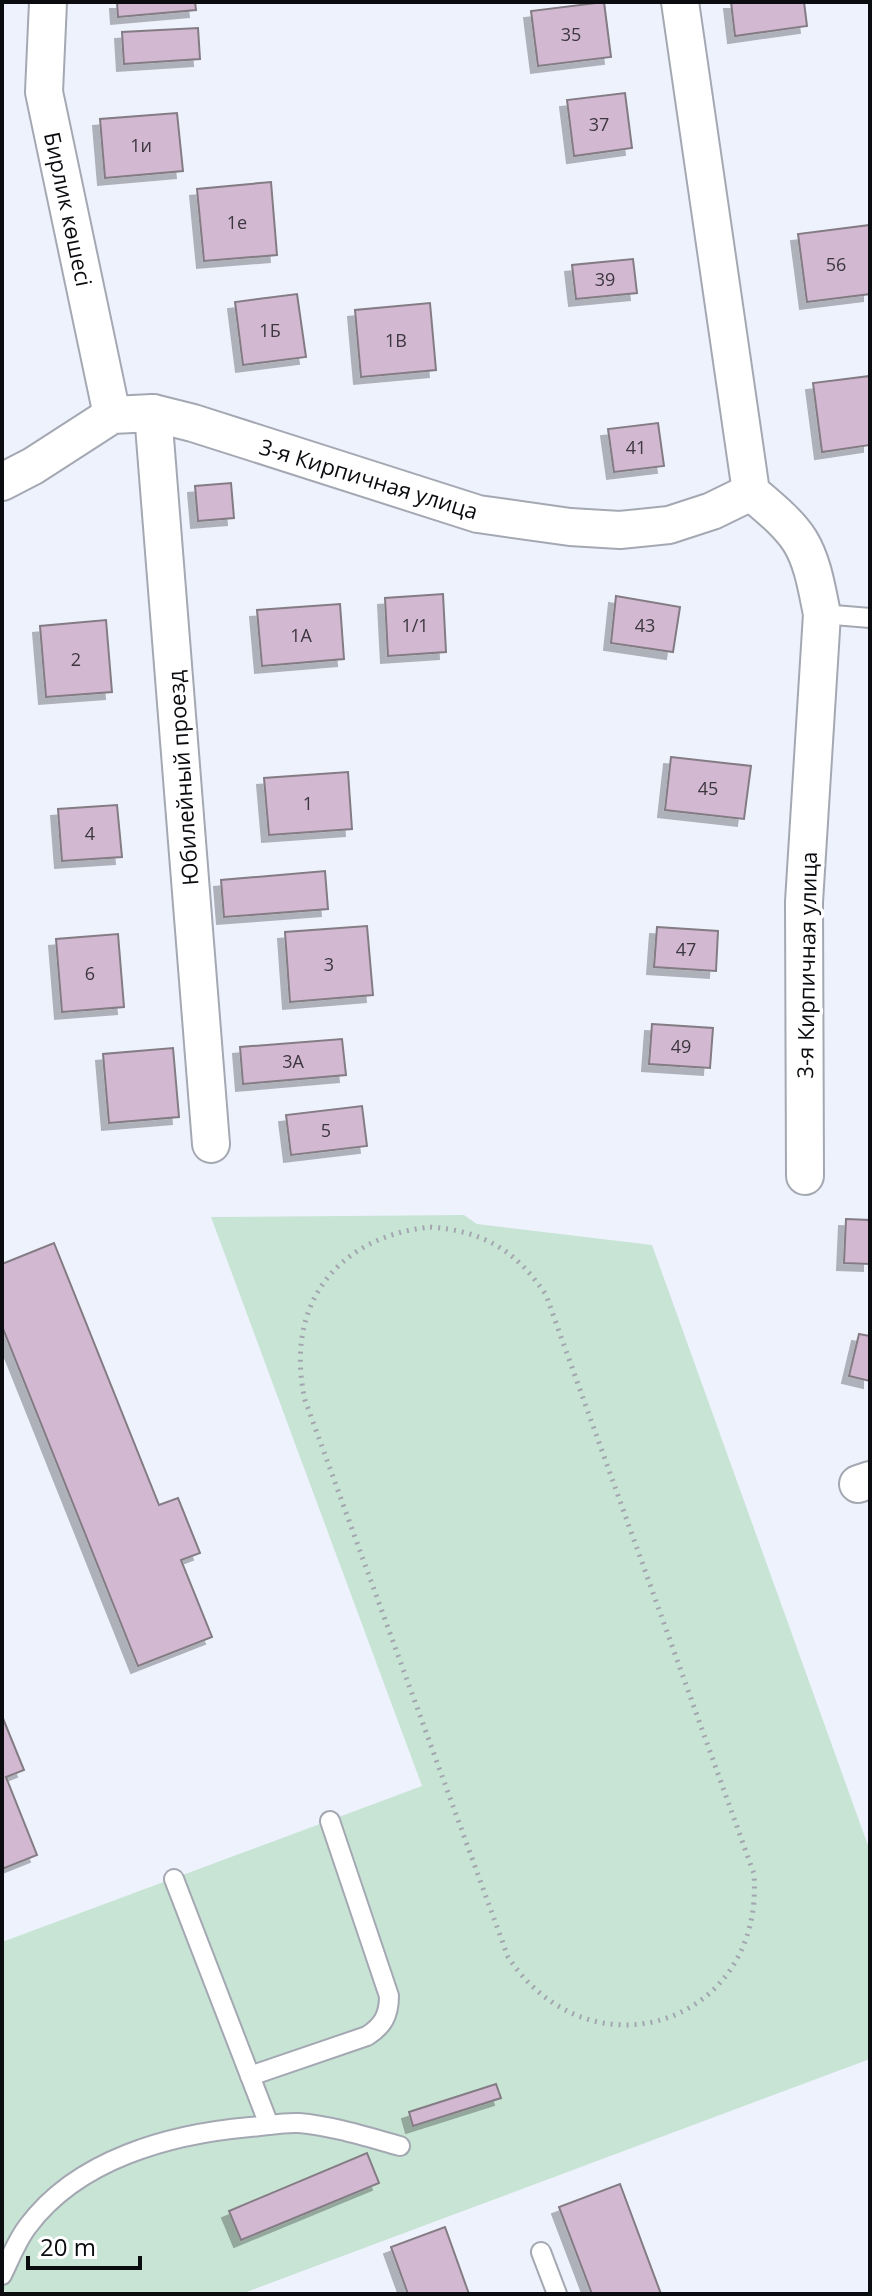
<svg xmlns="http://www.w3.org/2000/svg" width="872" height="2296" viewBox="0 0 872 2296" font-family="'Open Sans',sans-serif">
<defs>
<filter id="shadow"><feDropShadow dx="-7" dy="7" stdDeviation="0" flood-color="#0004"/></filter>
</defs>
<rect width="100%" height="100%" fill="#eef2fd"/>
<path fill="#c8e4d5" d="M464 1215 477 1224 652 1245 870 1851V2059L241 2294H6L2 2285V1942L422 1786 211 1217Z"/>
<g fill="#d2b8d0" stroke="#847c84" stroke-width="2" filter="url(#shadow)">
<path d="M117 2H195L196 10 118 17Z"/>
<path d="M604 2 611 57 538 66 531 11Z"/>
<path d="M731 2H804L807 26 735 36Z"/>
<path d="M198 28 200 59 124 64 122 32Z"/>
<path d="M625 93 632 148 574 156 567 100Z"/>
<path d="M177 113 183 171 105 178 100 119Z"/>
<path d="M271 182 277 255 204 261 197 189Z"/>
<path d="M870 225V294L807 302 798 234Z"/>
<path d="M633 259 637 293 576 299 572 265Z"/>
<path d="M297 294 306 357 243 365 235 302Z"/>
<path d="M430 303 436 370 361 377 355 310Z"/>
<path d="M870 376V445L822 452 813 383Z"/>
<path d="M658 423 664 466 614 472 608 429Z"/>
<path d="M231 483 234 518 198 521 195 486Z"/>
<path d="M443 594 446 652 388 656 385 598Z"/>
<path d="M616 596 680 607 673 652 611 643Z"/>
<path d="M340 604 344 659 262 666 257 610Z"/>
<path d="M106 620 112 692 46 697 40 626Z"/>
<path d="M671 757 751 766 744 819 665 810Z"/>
<path d="M348 772 352 829 269 835 264 778Z"/>
<path d="M117 805 122 857 62 861 58 809Z"/>
<path d="M325 871 328 909 224 917 221 880Z"/>
<path d="M367 926 373 995 290 1002 285 932Z"/>
<path d="M657 927 718 931 716 971 654 967Z"/>
<path d="M118 934 124 1007 62 1012 56 939Z"/>
<path d="M652 1024 713 1028 710 1068 649 1064Z"/>
<path d="M342 1039 346 1075 243 1084 240 1047Z"/>
<path d="M173 1048 179 1117 109 1123 103 1054Z"/>
<path d="M362 1106 367 1146 291 1155 286 1115Z"/>
<path d="M846 1219 870 1220V1264L844 1263Z"/>
<path d="M54 1243 159 1505 178 1498 200 1553 181 1560 212 1637 138 1666 2 1326V1264Z"/>
<path d="M859 1334 870 1336V1381L849 1376Z"/>
<path d="M2 1716 24 1770 6 1777 37 1855 2 1869Z"/>
<path d="M496 2084 501 2098 413 2126 409 2112Z"/>
<path d="M367 2153 379 2183 241 2240 229 2211Z"/>
<path d="M620 2184 661 2294H592L559 2207Z"/>
<path d="M445 2227 469 2294H408L391 2247Z"/>
</g>
<g fill="none" stroke-linecap="round" stroke-linejoin="round">
<defs>
<g id="lane">
<path d="M822 614 870 618"/>
<path d="M174 1879 269 2125"/>
<path d="M250 2076 367 2036C383 2026 389 2015 389 1996L330 1821"/>
<path d="M541 2252 557 2294"/>
<path d="M2 2275C10 2259 17 2240 28 2226 78 2159 170 2134 250 2127 266 2126 283 2122 299 2123 333 2126 367 2137 400 2146"/>
</g>
<g id="street">
<path d="M48 2 44 92 112 415"/>
<path d="M680 2 751 492C767 506 788 522 800 541 813 562 817 590 822 614L804 902 805 1176"/>
<path d="M153 413 211 1144"/>
<path d="M2 482 33 466 112 415 153 413 193 423 478 514 570 527 620 530 669 525 712 511 751 492"/>
<path d="M858 1484 870 1480"/>
</g>
</defs>
<use href="#lane" stroke="#a4a8b2" stroke-width="22"/>
<use href="#street" stroke="#a4a8b2" stroke-width="40"/>
<path stroke="#a3a6ae" stroke-width="5" stroke-dasharray="2 6" stroke-linecap="butt" d="M430 1227C483 1231 516 1250 546 1295L754 1874C765 2023 591 2082 508 1957L305 1400C284 1307 335 1237 430 1227Z"/>
<use href="#lane" stroke="#fff" stroke-width="18"/>
<use href="#street" stroke="#fff" stroke-width="36"/>
</g>
<g text-anchor="middle" dominant-baseline="central" stroke-width="7" stroke-linejoin="round" paint-order="stroke">
<g font-size="18" fill="#3d3740">
<text x="571" y="34">35</text>
<text x="599" y="124">37</text>
<text x="141" y="145">1и</text>
<text x="237" y="222">1е</text>
<text x="836" y="264">56</text>
<text x="605" y="279">39</text>
<text x="270" y="330">1Б</text>
<text x="396" y="340">1В</text>
<text x="636" y="447">41</text>
<text x="415" y="625">1/1</text>
<text x="645" y="625">43</text>
<text x="301" y="635">1А</text>
<text x="76" y="659">2</text>
<text x="708" y="788">45</text>
<text x="308" y="803">1</text>
<text x="90" y="833">4</text>
<text x="686" y="949">47</text>
<text x="329" y="964">3</text>
<text x="90" y="973">6</text>
<text x="681" y="1046">49</text>
<text x="293" y="1061">3А</text>
<text x="326" y="1130">5</text>
</g>
<g font-size="22" fill="#0b0c10" stroke="#fff">
<text transform="translate(69 209) rotate(78)">Бирлик көшесі</text>
<text transform="translate(369 478) rotate(17)">3-я Кирпичная улица</text>
<text transform="translate(182 778) rotate(-94)">Юбилейный проезд</text>
<text transform="translate(806 965) rotate(-89)">3-я Кирпичная улица</text>
</g>
</g>
<rect width="872" height="2296" fill="none" stroke="#0b0c10" stroke-width="8"/>
<path d="M28 2256v12h112v-12" fill="none" stroke="#0b0c10" stroke-width="4"/>
<text x="40" y="2256" font-size="24" fill="#0b0c10" stroke="#ffffff" stroke-width="6" paint-order="stroke">20 m</text>
</svg>
